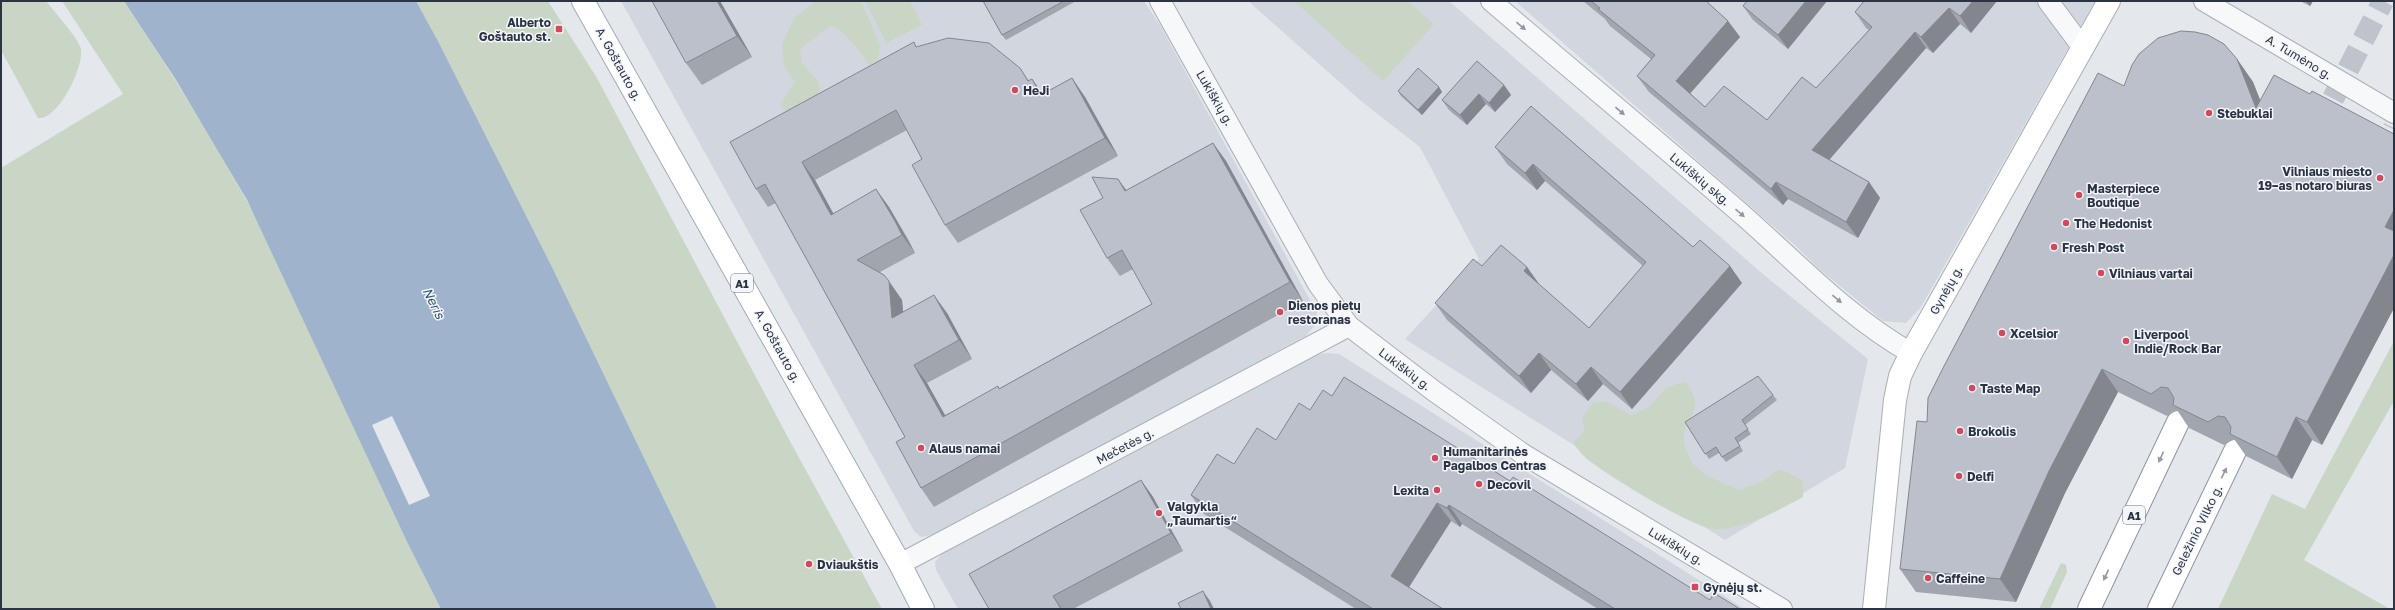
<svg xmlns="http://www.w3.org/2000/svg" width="2395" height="610" viewBox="0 0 2395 610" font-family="'Golos Text',sans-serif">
<rect width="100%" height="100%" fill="#e4e7ec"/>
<g fill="#d2d6de">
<path d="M621 1H1144L1160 25 1317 313 1314 326 1306 336 932 535 921 537 914 531Z"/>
<path d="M1248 1H1449L1764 275 1868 359 1845 468 1725 540 1405 339 1479 259 1420 147 1361 101Z"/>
<path d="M1515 1H2095L1921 307 1906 323 1883 321 1819 269 1797 247Z"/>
<path d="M1327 353 1339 354 1745 609H958L936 570 935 562 942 554 1316 355Z"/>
</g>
<g fill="#c9d6c5">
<path d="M1 1H46C56 14 73 32 80 46 87 63 58 121 38 118L1 50Z"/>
<path d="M62 1H124C177 81 228 162 271 247L408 544 441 609H1V168L123 94Z"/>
<path d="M416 1H548L597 78 792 445 882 609H717L551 265 438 41Z"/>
<path d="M816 1H861L880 45 878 60 869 65C858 50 848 33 831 25L800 49 802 63 818 81 820 90 816 96 786 111 780 105 795 82 784 66 782 44 795 17Z"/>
<path d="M865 1H910L922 25 886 43Z"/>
<path d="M1294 1H1408L1434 24 1383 81Z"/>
<path d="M2394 341V401L2304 560 2390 609H2218L2272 494 2305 509Z"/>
<path d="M1685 382C1713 415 1672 420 1687 451 1689 455 1691 462 1694 465 1705 477 1725 483 1739 490L1763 481 1778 470 1787 472 1803 481V497C1776 511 1747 529 1715 529 1694 529 1607 475 1587 459 1582 455 1578 449 1573 443L1585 430 1582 418 1594 402H1607L1631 415 1649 407 1667 387Z"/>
<path d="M2061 563 2066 565 2067 572 2050 609H2039Z"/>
</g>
<path fill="#9fb4cc" d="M124 1H416L438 41 551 265 717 609H441L408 544 247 200 176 80Z"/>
<path fill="#e4e7ec" d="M392 416 430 496 409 505 372 425Z"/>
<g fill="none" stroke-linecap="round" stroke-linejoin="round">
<g stroke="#bfc3cb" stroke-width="22" stroke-dasharray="22 11" stroke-linecap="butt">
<path d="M2318 128 2383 1"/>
<path d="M2379 159 2394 128"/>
</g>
<defs>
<g id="minor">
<path d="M1160 1 1318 284 1349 326 1434 391 1523 454 1782 609"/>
<path d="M1491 1C1575 73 1661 144 1745 217 1798 264 1849 318 1911 353"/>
<path d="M2048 1 2083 48"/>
<path d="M2204 1 2394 113"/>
<path d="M900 564 1349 326"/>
</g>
<path id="secondary" d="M1874 609 1895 400 1900 376 1911 353 2109 1"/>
<path id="primary" d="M583 1 900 564 923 609"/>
<g id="trunk">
<path d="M2089 609 2178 422"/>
<path d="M2159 609 2235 451"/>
</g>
</defs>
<use href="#minor" stroke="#a9aeb7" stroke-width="22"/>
<use href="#secondary" stroke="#a9aeb7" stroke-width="24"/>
<use href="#primary" stroke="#a3abb8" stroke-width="24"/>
<use href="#trunk" stroke="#8b94a3" stroke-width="24"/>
<use href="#minor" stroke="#f7f8fa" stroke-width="20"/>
<use href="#secondary" stroke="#fff" stroke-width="22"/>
<use href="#primary" stroke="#fff" stroke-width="22"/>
<use href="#trunk" stroke="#fff" stroke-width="22"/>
</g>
<g fill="#a1a5ae">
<path d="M720 1 752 57 702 85 686 63Z"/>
<path d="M983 1H1076L1006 40 1002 35Z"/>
<path d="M1583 1H1706L1728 21 1740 37 1690 93 1705 107 1767 120 1816 88 1869 30 1866 28 1855 12 1997 1 1971 33 1960 24 1933 53 1926 48 1829 159 1869 182 1880 198 1858 238 1788 199 1783 205 1649 92 1637 76 1651 59 1610 26 1605 19Z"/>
<path d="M1747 1H1827L1788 49 1753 20 1743 6Z"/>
<path d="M2300 1H2313L2310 6Z"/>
<path d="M917 47 1020 68 1029 81 1032 79 1043 94 1072 78 1085 97 1118 156 958 243 945 225 922 159 907 130 815 180 833 213 889 207 908 239 915 253 880 272 902 300 903 312 947 313 972 359 927 383 945 415 1000 388 1152 304 1133 269 1120 276 1107 258 1103 198 1118 179 1127 191 1213 143 1226 161 1303 301 934 507 921 488 905 437 776 203 768 207 756 189Z"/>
<path d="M2237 59 2253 82 2260 100 2310 94 2394 134V308L2322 445 2312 440 2292 479 2246 456 2234 439 2224 445 2189 428 2177 410 2167 416 2118 392 2065 493 2016 602 1916 592 1900 569 1927 422 2124 86Z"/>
<path d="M1504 85 1511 95 1495 112 1486 104 1467 125 1449 110 1442 100Z"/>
<path d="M1439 87 1442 92 1422 115 1401 96 1398 91Z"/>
<path d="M1531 106 1693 247 1742 283 1632 409 1603 384 1588 401 1551 370 1531 393 1447 320 1435 303 1482 266 1527 267 1539 284V285L1589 328 1643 266 1545 181 1537 190 1507 164 1495 147Z"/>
<path d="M1773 395 1777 400 1745 425 1751 434 1738 443 1743 451 1726 462 1719 453 1709 459 1685 422Z"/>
<path d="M1332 396 1510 481 1710 600 1740 609H1598L1462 524 1460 527 1451 521 1409 587 1443 609H1356L1204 514 1191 495 1234 464 1276 440 1310 410Z"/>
<path d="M1141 480 1153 497 1183 551 1073 609H989Z"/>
</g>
<g fill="#83868d">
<path d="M717 1H720L752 57 737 36Z"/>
<path d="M1806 1H1827L1788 49 1778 35Z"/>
<path d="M1973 1H1997L1971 33 1960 16Z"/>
<path d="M2306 1H2313L2310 6Z"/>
<path d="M1949 8 1960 24 1933 53 1921 37Z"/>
<path d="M1728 21 1740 37 1687 97 1676 81Z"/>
<path d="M1915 32 1926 48 1824 166 1812 150Z"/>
<path d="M2237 59 2253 82 2272 130 2256 108Z"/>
<path d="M1072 78 1085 97 1118 156 1105 138Z"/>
<path d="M1032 79 1045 97 1041 95Z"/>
<path d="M1504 85 1511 95 1495 112 1489 103Z"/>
<path d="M1439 87 1442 92 1422 115 1418 110Z"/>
<path d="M1479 94 1486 104 1467 125 1460 115Z"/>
<path d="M1213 143 1226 161 1303 301 1290 282Z"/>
<path d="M802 162 815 180 844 233 831 215Z"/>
<path d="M1533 164 1545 181 1537 190 1525 173Z"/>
<path d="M1118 179 1131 197 1125 191Z"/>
<path d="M1776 182 1788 199 1783 205 1771 189Z"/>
<path d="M1869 182 1880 198 1858 238 1846 222Z"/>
<path d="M876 189 889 207 915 253 902 235Z"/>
<path d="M2394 210V240L2385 227Z"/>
<path d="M2394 255V308L2322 445 2307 422Z"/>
<path d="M1730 266 1742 283 1632 409 1620 392Z"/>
<path d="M1527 267 1539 284 1536 288 1524 271Z"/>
<path d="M889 281 902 300 905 336 892 318Z"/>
<path d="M934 295 947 313 972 359 959 340Z"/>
<path d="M1539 353 1551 370 1531 393 1519 376Z"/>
<path d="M914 365 927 383 956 435 943 417Z"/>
<path d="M1591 367 1603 384 1588 401 1576 384Z"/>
<path d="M2102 369 2118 392 2065 493 2016 602 2000 579 2049 471Z"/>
<path d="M2296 417 2312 440 2292 479 2277 457Z"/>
<path d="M1141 480 1153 497 1183 551 1171 533Z"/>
<path d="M1437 503 1451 521 1404 595 1391 576Z"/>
<path d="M1449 505 1462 524 1460 527 1447 508Z"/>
<path d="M1203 591 1210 601 1214 609H1211Z"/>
<path d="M1053 596 1062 609H1061Z"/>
</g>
<g fill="#bbc0ca" stroke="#83868d">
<path d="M652 1H717L737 36 686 63Z"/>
<path d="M983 1H1064L1002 35Z"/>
<path d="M1591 1H1706L1728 21 1676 81 1705 107 1724 86 1767 120 1802 77 1816 88 1872 27 1855 12 1864 1H1973L1960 16 1949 8 1921 37 1915 32 1812 150 1869 182 1846 222 1776 182 1771 189 1637 76 1655 55 1598 9 1600 8Z"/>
<path d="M1747 1H1806L1778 35 1743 6Z"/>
<path d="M2181 31 2195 32 2208 35 2224 44 2237 59 2256 108 2274 75 2310 94 2312 91 2394 134V210L2385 227 2394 231V255L2307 422 2296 417 2277 457 2230 434 2231 427 2225 417 2218 416 2208 422 2173 405 2174 398 2168 388 2161 387 2151 394 2102 369 2049 471 2000 579 1900 569 1917 421 1927 422 1928 398 1943 368 2098 73 2124 86 2132 65 2139 54 2158 38Z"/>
<path d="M948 38 989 43 1020 68 1028 81 1032 79 1041 95 1072 78 1105 138 945 225 912 165 922 159 896 110 802 162 831 215 876 189 895 221 902 235 857 260 884 275 889 281 892 318 934 295 959 340 914 365 943 417 998 386 999 389 1152 304 1122 250 1107 258 1080 210 1103 198 1092 177 1118 179 1125 191 1213 143 1290 282 921 488 896 442 905 437 765 184 756 189 730 142 914 42 916 47Z"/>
<path d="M1477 61 1504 85 1489 103 1479 94 1460 115 1442 100Z"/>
<path d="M1418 68 1439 87 1418 110 1398 91Z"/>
<path d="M1531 106 1693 247 1700 240 1730 266 1620 392 1591 367 1576 384 1539 353 1519 376 1435 303 1473 259 1482 266 1501 245 1527 267 1524 271 1589 328 1646 262 1533 164 1525 173 1495 147Z"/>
<path d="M1758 376 1773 395 1742 420 1748 429 1735 438 1740 446 1722 457 1716 447 1705 454 1685 422Z"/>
<path d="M1344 377 1510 481 1513 477 1710 600 1714 593 1740 609H1615L1449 505 1447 508 1437 503 1391 576 1443 609H1373L1191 495 1217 454 1234 464 1257 428 1276 440 1299 403 1310 410 1323 390 1332 396Z"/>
<path d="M1141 480 1171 533 1053 596 1061 609H989L969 574Z"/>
<path d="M1203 591 1211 609H1181L1178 603Z"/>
</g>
<defs><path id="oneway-solid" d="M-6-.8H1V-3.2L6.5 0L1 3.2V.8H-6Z"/></defs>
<g fill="#9196a0">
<use href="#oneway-solid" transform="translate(1521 26) rotate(40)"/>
<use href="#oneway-solid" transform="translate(1620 111) rotate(40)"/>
<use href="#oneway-solid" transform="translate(1740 213) rotate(41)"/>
<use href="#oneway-solid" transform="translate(1837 299) rotate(40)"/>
</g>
<g fill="#959aa2">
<use href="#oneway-solid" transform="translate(2161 457) rotate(115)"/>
<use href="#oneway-solid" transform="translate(2224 473) rotate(-64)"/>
<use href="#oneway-solid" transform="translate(2106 575) rotate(115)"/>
</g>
<g fill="#d1495b" stroke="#f4f6f9" stroke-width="1.5">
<rect x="555" y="25" width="8" height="8" rx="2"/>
<circle cx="1015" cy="90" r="4"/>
<circle cx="2209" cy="113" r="4"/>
<circle cx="2380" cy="178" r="4"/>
<circle cx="2079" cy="195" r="4"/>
<circle cx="2066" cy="223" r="4"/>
<circle cx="2054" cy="247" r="4"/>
<circle cx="2101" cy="273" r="4"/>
<circle cx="1280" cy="312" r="4"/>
<circle cx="2002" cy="333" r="4"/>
<circle cx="2126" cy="341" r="4"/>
<circle cx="1972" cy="388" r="4"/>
<circle cx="1960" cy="431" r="4"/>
<circle cx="921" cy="448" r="4"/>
<circle cx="1435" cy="458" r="4"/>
<circle cx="1959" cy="476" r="4"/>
<circle cx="1479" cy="484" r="4"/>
<circle cx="1437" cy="490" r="4"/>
<circle cx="1159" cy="513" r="4"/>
<circle cx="809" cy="564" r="4"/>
<circle cx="1928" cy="578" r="4"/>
<rect x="1691" y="583" width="8" height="8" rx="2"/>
</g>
<g text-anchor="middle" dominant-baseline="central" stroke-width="3" stroke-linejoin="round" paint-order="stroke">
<g fill="#f4f6f9" stroke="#676e7b" stroke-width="1">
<rect x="731" y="274" width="22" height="18" rx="3"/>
<rect x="2123" y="506" width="22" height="18" rx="3"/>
</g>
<g font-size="11" font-weight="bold" fill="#2b3445">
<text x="742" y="283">A1</text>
<text x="2134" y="515">A1</text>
</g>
<g font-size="12" font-weight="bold" fill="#2b3445" stroke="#f4f6f9" text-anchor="start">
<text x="551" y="22" text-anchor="end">Alberto<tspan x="551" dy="14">Goštauto st.</tspan></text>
<text x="1023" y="90">HeJi</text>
<text x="2217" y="113">Stebuklai</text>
<text x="2372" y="171" text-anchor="end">Vilniaus miesto<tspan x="2372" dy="14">19–as notaro biuras</tspan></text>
<text x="2087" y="188">Masterpiece<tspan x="2087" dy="14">Boutique</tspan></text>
<text x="2074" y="223">The Hedonist</text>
<text x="2062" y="247">Fresh Post</text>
<text x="2109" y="273">Vilniaus vartai</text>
<text x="1288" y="305">Dienos pietų<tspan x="1288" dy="14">restoranas</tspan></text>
<text x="2010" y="333">Xcelsior</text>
<text x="2134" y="334">Liverpool<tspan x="2134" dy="14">Indie/Rock Bar</tspan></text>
<text x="1980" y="388">Taste Map</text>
<text x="1968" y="431">Brokolis</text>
<text x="929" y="448">Alaus namai</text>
<text x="1443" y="451">Humanitarinės<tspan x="1443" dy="14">Pagalbos Centras</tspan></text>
<text x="1967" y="476">Delfi</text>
<text x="1487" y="484">Decovil</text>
<text x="1429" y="490" text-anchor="end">Lexita</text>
<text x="1167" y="506">Valgykla<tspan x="1167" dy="14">„Taumartis“</tspan></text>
<text x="817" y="564">Dviaukštis</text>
<text x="1936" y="578">Caffeine</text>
<text x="1703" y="587">Gynėjų st.</text>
</g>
<g font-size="12" fill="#2b3445" stroke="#f4f6f9">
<text transform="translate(2299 57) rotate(31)">A. Tumėno g.</text>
<text transform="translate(619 64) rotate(61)">A. Goštauto g.</text>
<text transform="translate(1215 98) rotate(60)">Lukiškių g.</text>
<text transform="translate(1700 179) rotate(40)">Lukiškių skg.</text>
<text transform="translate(1946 290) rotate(-61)">Gynėjų g.</text>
<text transform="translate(778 346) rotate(61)">A. Goštauto g.</text>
<text transform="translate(1405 369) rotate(37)">Lukiškių g.</text>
<text transform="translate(1125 446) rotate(-28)">Mečetės g.</text>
<text transform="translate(2197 530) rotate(-64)">Geležinio Vilko g.</text>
<text transform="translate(1676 546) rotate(31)">Lukiškių g.</text>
</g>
<g font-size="13" font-style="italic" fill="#34527a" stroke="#f4f6f9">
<text transform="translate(434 303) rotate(64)">Neris</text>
</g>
</g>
<rect width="2395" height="610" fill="none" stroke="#2b3445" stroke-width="4"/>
</svg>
